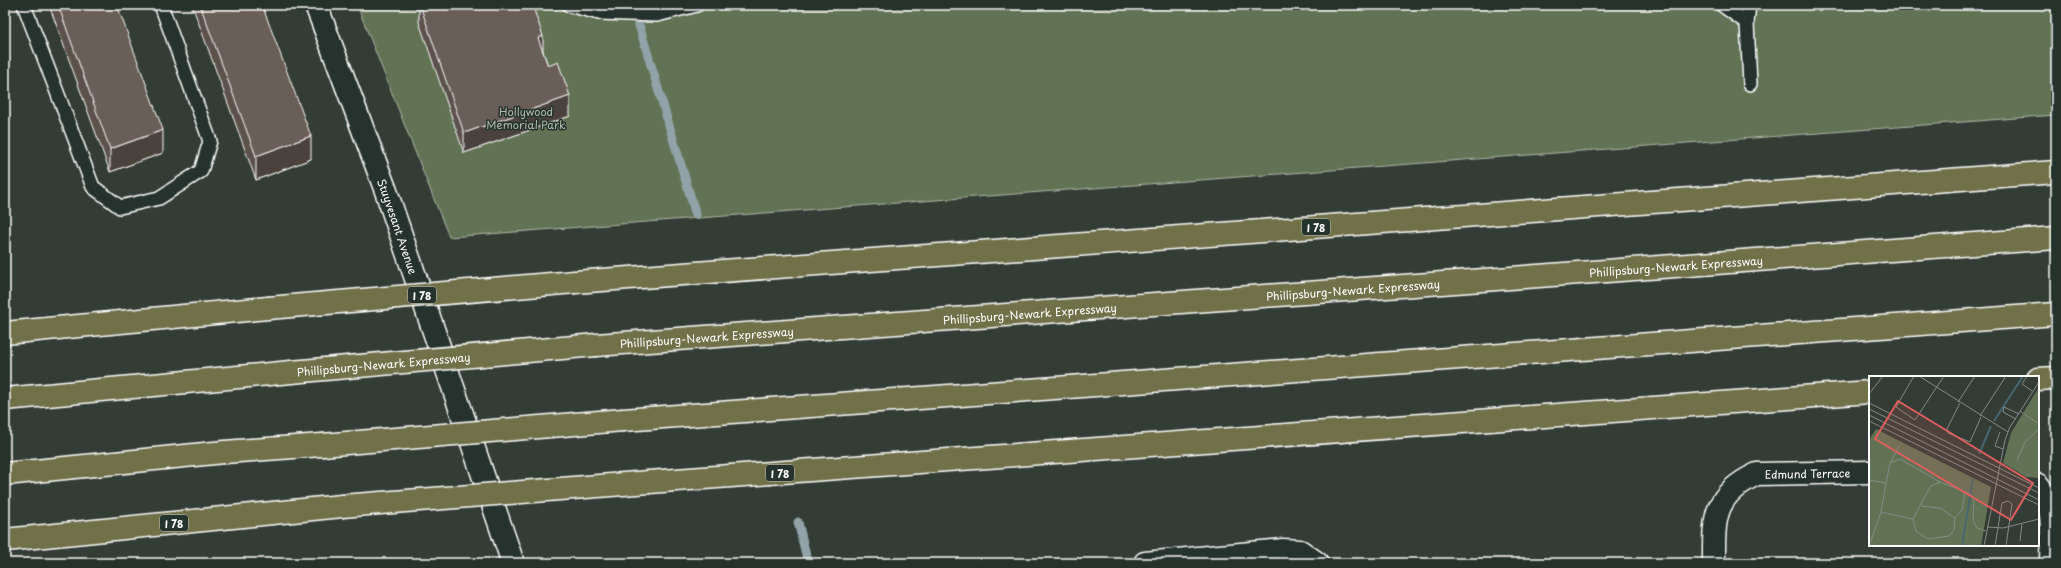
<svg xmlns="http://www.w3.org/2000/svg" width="2061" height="568" viewBox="0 0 2061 568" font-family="'Playpen Sans',sans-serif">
<rect width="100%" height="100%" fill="#343c36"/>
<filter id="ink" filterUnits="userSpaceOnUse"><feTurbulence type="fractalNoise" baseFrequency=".025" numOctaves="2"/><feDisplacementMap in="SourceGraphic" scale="8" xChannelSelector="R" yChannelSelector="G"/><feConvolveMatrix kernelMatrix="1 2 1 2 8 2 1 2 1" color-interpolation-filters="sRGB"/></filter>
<g filter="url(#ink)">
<path fill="#627355" stroke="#b0b9aa" d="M357 5H2056V115L449 237Z"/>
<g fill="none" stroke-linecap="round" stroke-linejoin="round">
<g stroke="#91a3a8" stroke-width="9">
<path d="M633 5 696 215"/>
<path d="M798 522 808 563"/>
</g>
<defs>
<g id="lane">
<path d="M24 5 93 187 120 207 159 198 201 171 210 141 161 5"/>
<path d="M569 5 599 13 657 15 697 5"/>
<path d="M1722 5 1747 23"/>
<path d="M1749 5 1747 23 1750 84"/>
</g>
<g id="street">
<path d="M2038 485C2057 506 2051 537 2051 563"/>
<path d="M1145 563 1283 550 1300 551 1317 563"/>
<path id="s1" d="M1714 563C1714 519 1712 495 1757 474L1870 472"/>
</g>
<g id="secondary">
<path id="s2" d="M316 5 386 191 513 563"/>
</g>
<g id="highway">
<path d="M575 282 2056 172"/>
<path d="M5 333 268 308"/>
<path id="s3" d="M596 345 2056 238"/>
<path d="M2038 379 2056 378"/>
<path d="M5 399 291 372"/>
<path d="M623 420 2056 314"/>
<path d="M5 474 224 452 322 445"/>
<path d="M649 482 1870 392"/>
<path d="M5 540 342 506"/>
</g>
</defs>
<use href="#lane" stroke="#fff" stroke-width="16"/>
<use href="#street" stroke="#fff" stroke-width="25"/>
<use href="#secondary" stroke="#fff" stroke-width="25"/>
<use href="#highway" stroke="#fff" stroke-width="25"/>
<use href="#lane" stroke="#26332d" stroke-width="13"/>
<use href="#street" stroke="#26332d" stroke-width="22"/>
<use href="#secondary" stroke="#26332d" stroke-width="22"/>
<use href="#highway" stroke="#6f704a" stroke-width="22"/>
<defs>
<g id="highway-bridge">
<path d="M268 308 575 282"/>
<path id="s4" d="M291 372 596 345"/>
<path d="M322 445 623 420"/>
<path d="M342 506 649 482"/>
</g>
</defs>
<use href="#highway-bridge" stroke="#fff" stroke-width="25" stroke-linecap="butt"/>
<use href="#highway-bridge" stroke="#6f704a" stroke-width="22"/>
</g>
<g fill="#5b514c" stroke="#fff">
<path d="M49 5H117L163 153 110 172Z"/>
<path d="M192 5H262L311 159 256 180Z"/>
<path d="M419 5H527L548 66 570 116 464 153 419 22Z"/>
</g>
<g fill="#4a423e" stroke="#fff">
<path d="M543 36V56L538 38Z"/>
<path d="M570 96V116L464 153V133Z"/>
<path d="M163 130V153L110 172V149Z"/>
<path d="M311 136V159L256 180V156Z"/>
</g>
<g fill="#6a5e58" stroke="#fff">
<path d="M58 5H117L163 130 110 149Z"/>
<path d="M200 5H262L311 136 256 156Z"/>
<path d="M420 5H527L528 9 533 7 543 36 538 38 548 66 558 62 570 96 464 133Z"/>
</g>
</g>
<g text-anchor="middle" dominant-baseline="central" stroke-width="3" stroke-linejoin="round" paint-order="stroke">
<g fill="#26332d" stroke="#bec2c0" stroke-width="1">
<rect x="1302" y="219" width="28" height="16" rx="3"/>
<rect x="408" y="287" width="28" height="16" rx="3"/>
<rect x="766" y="465" width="28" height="16" rx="3"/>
<rect x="160" y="515" width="28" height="16" rx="3"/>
</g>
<g font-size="10" font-weight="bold" fill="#fff">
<text x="1316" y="227">I 78</text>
<text x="422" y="295">I 78</text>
<text x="780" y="473">I 78</text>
<text x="174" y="523">I 78</text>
</g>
<g font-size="11" fill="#b0b9aa" stroke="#26332d">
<text x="526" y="111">Hollywood<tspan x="526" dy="13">Memorial Park</tspan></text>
</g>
<g font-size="11" fill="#fff" stroke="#26332d">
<text stroke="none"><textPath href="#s2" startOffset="236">Stuyvesant Avenue</textPath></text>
<text stroke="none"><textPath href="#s3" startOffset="1083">Phillipsburg-Newark Expressway</textPath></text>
<text stroke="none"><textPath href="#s3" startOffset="759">Phillipsburg-Newark Expressway</textPath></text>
<text stroke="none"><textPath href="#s3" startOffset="435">Phillipsburg-Newark Expressway</textPath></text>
<text stroke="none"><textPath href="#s3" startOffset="111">Phillipsburg-Newark Expressway</textPath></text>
<text stroke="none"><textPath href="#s4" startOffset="93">Phillipsburg-Newark Expressway</textPath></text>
<text stroke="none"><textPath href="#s1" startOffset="158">Edmund Terrace</textPath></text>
</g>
</g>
<g transform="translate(1869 376)">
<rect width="170" height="170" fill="#343c36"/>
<path d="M170 11V102L157 101 134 87 142 57ZM7 53 122 111 112 170H0V64Z" fill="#627355"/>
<path fill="none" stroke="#48666e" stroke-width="2" d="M125 45 154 0M110 78 122 50M93 170 104 103"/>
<path fill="none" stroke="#858a86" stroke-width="1" d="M45 0 27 31 46 44 75 0M50 0 139 56M158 0 153 8 163 15M0 18 14 0M89 26 106 0M0 27 170 112M91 27 78 53 79 57 101 66 112 41M0 33 170 117M151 35 170 48M0 39 170 124M111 40 137 0M147 43 134 36 135 31 150 38M0 45 170 129M131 56 126 70 134 73M148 84 156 66 170 53M21 87 30 70M0 104 17 107 21 87 31 83 71 106M96 116 93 134 86 142 85 154 80 160 59 163 47 155 44 143 55 122 62 110 71 106 99 117 105 121 104 145 108 152 117 155M52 130 71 132 86 142M12 136 17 107M118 151 134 152 170 143M151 165 153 148M0 170 12 136 44 143M115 170 136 64 141 51 170 6M126 170 133 127 139 125 143 128 137 170"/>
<path fill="#e05e5e" fill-opacity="0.15" stroke="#e05e5e" stroke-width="2" d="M29 25 164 107 142 144 6 63Z"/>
<rect width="170" height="170" fill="none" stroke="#fff" stroke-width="2"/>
</g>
<rect width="2061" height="568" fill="none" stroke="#26332d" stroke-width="20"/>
<rect x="10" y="10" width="2041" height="548" fill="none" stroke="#fff" stroke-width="1.5" filter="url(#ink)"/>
</svg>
